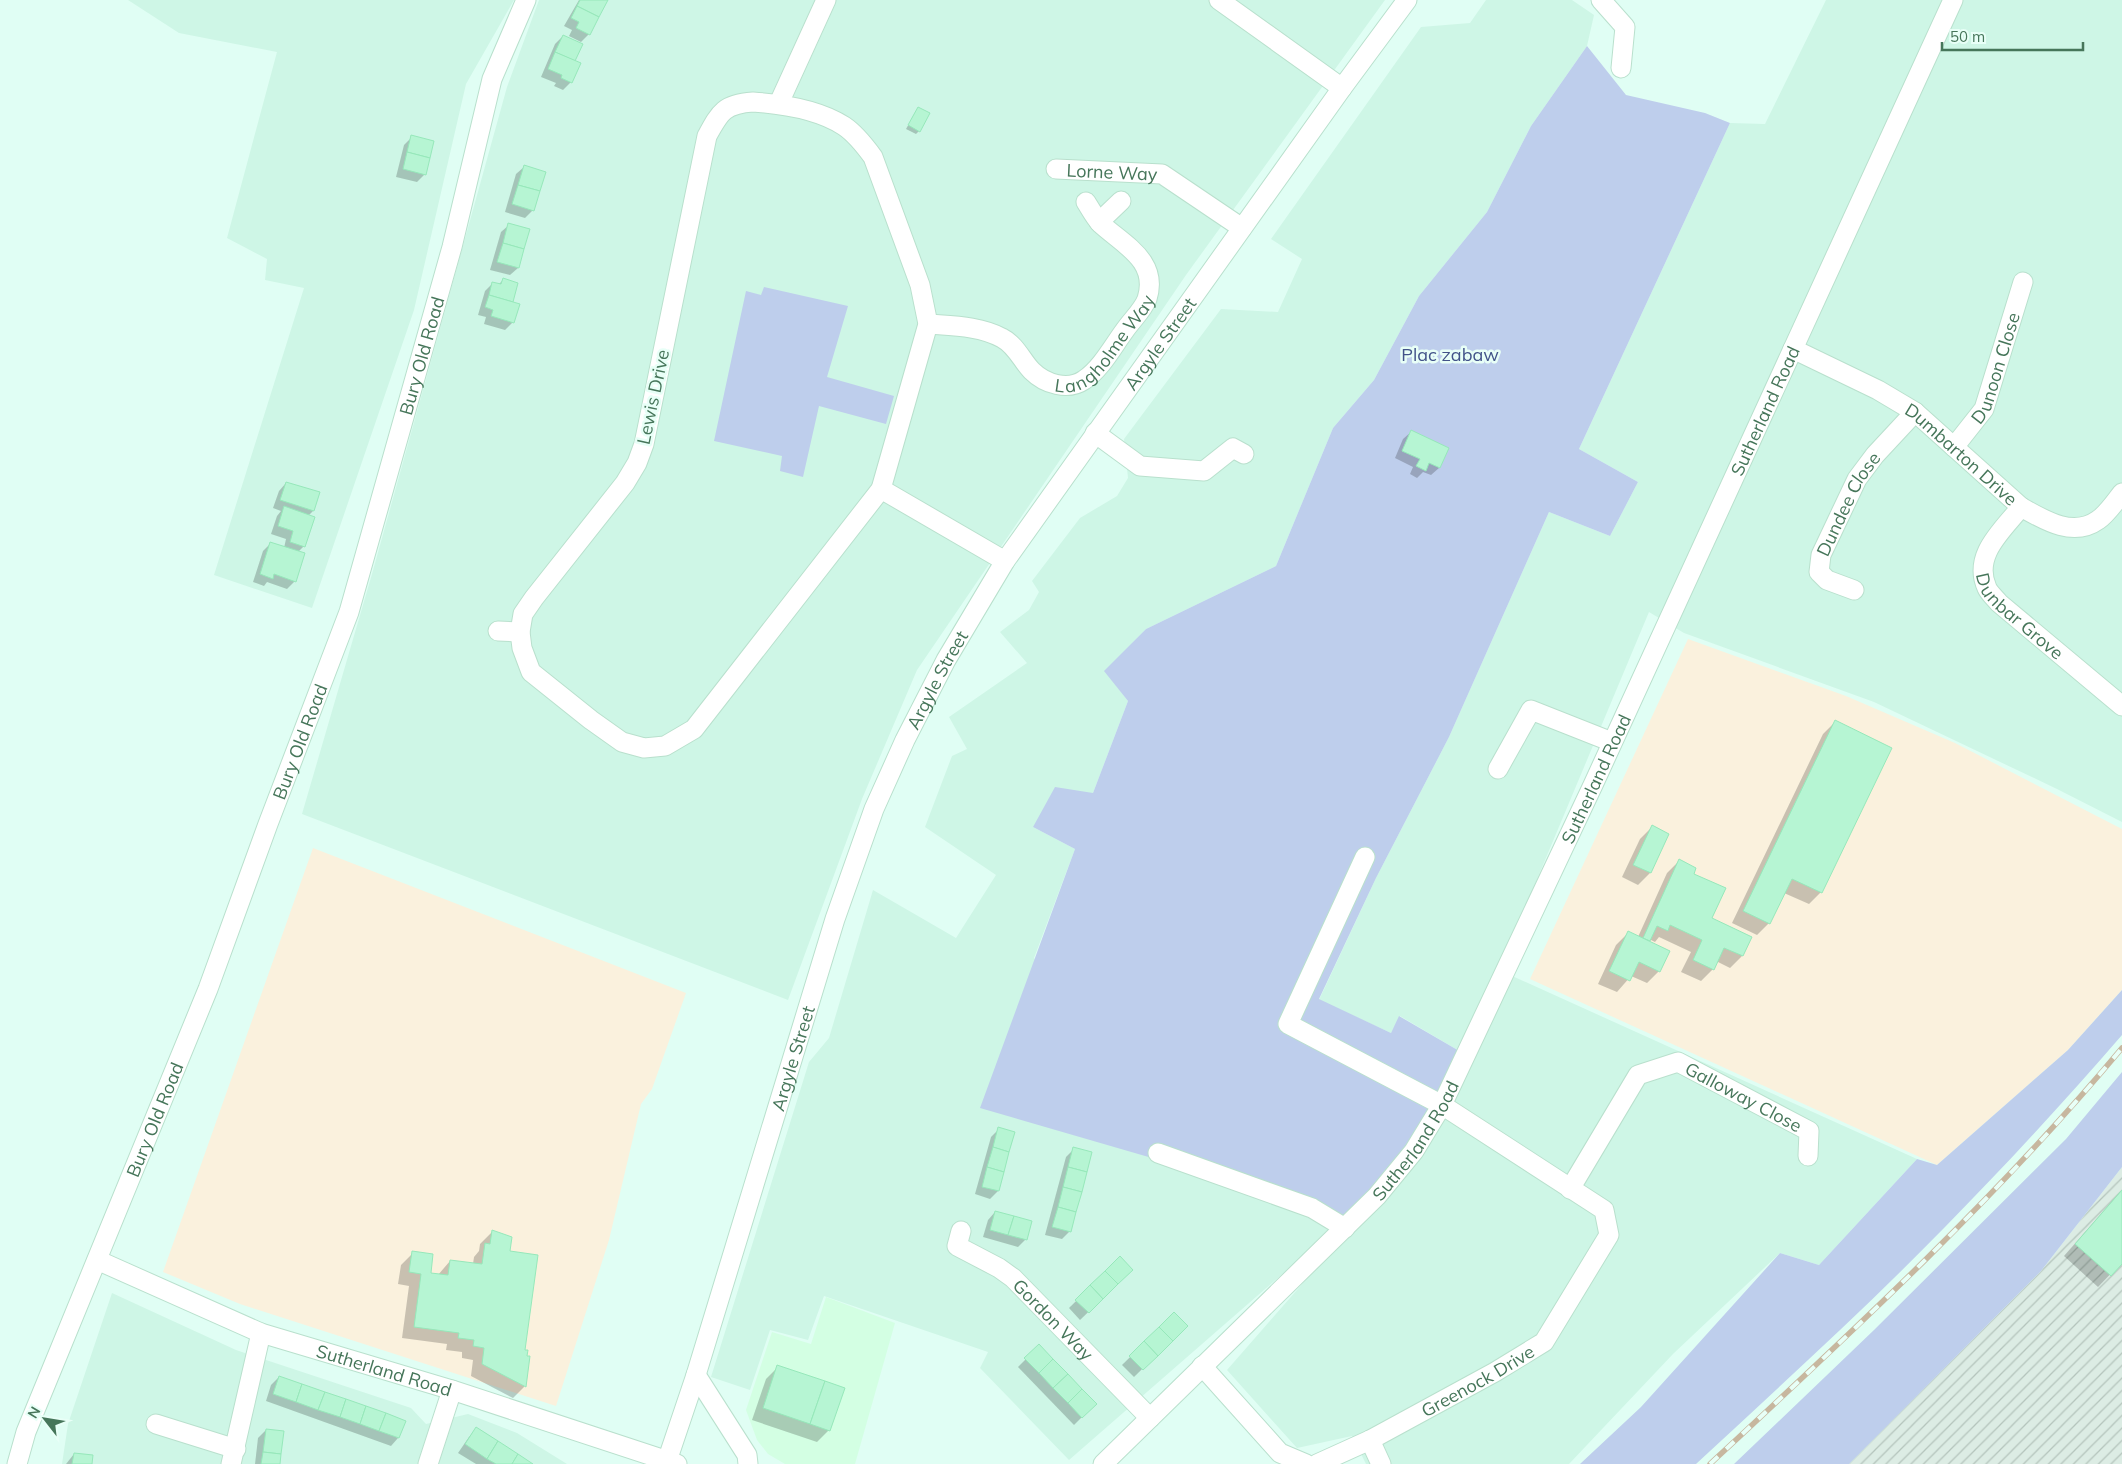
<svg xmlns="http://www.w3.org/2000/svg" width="2122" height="1464" viewBox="0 0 2122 1464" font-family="Mulish,sans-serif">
<defs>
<pattern id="industrial-furrows" width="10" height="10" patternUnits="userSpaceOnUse" patternTransform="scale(1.25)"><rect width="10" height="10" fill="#dcece4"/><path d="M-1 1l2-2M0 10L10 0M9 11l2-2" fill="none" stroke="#b4c4bc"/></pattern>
</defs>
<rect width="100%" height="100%" fill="#e0fef4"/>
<g fill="#cef6e6">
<path d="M128 0H514L466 84 414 310 312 608 214 575 304 288 265 280 267 259 227 238 277 52 179 33Z"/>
<path d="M539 0H1385L1186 275 917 670 862 799 788 1000 302 814 372 574 507 87Z"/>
<path d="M1486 0H1572L1594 15 1587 46 1531 126 1487 212 1419 296 1374 380 1333 428 1276 566 1146 629 1105 671 1128 701 1093 793 1033 827 1075 849 1034 958 1152 1158 1312 1216 1335 1228 1069 1460 980 1368 988 1352 824 1296 808 1340 770 1330 750 1390 711 1377 809 1062 829 1038 873 890 956 938 996 875 925 827 952 756 967 749 949 717 1027 663 1000 632 1029 610 1039 592 1032 581 1080 518 1117 496 1128 478 1124 439 1221 309 1278 312 1302 259 1271 239 1421 27 1470 23Z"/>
<path d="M1826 0H2122V822L2057 789 1874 702 1684 633 1649 612 1499 970 1917 1159 1819 1265 1780 1253 1673 1354 1569 1464H1366L1352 1436 1297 1448 1227 1370 1346 1234 1377 1203 1461 1052 1400 1016 1391 1033 1319 1000 1376 878 1449 737 1549 512 1610 536 1638 482 1579 449 1730 123 1765 124Z"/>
<path d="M112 1293 236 1350 411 1408 426 1424 468 1414 517 1433 567 1464H62L68 1424Z"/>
</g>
<path fill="#d3ffe3" d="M826 1297 895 1323 855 1464H785L768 1454 757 1440 746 1410 772 1332 811 1344Z"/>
<path fill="url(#industrial-furrows)" d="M2122 1167V1464H1849L2041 1271Z"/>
<g fill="#faf1dd">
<path d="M1688 639 1846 696 1955 743 2122 829V990L2068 1050 1937 1165 1530 979Z"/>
<path d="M313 848 686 993 652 1089 641 1104 609 1240 556 1406 240 1304 163 1272Z"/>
</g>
<g fill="#beceec">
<path d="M1587 46 1626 95 1705 113 1730 123 1579 449 1638 482 1610 536 1549 512 1449 737 1376 878 1319 999 1391 1033 1399 1016 1461 1052C1451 1070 1443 1088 1432 1106 1406 1151 1372 1191 1335 1228L1312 1216 1152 1158 980 1108 1075 849 1033 827 1055 787 1093 793 1128 701 1104 671 1146 629 1276 566 1333 428 1374 380 1419 296 1487 212 1531 126Z"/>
<path d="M764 287 848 306 827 377 894 396 886 424 819 406 803 477 780 471 782 456 714 441 746 291 761 295Z"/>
<path d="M2122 990V1035C2065 1101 2006 1165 1945 1227 1865 1309 1780 1386 1696 1464H1580L1641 1407 1780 1253 1819 1265 1917 1159 1937 1165 2068 1050Z"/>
<path d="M2122 1072V1167L2041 1271 1849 1464H1734L1874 1330 2066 1139Z"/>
</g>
<g fill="#0003">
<path d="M579 0H606L589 34 581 42 569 36 572 30 564 26Z"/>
<path d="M563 36 573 61 571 82 563 90 554 86 556 83 541 77 555 44Z"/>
<path d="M918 108 919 131 916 134 906 129Z"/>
<path d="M412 137 425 174 417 182 396 177 404 145Z"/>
<path d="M524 167 533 210 525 218 505 212 516 174Z"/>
<path d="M509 225 518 268 510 275 490 270 501 232Z"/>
<path d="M503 280 511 303 513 322 505 330 484 324 486 317 478 315 485 291 493 283 498 285Z"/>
<path d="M1411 432 1439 468 1431 475 1423 472 1417 478 1410 474 1413 467 1395 458 1403 439Z"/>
<path d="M286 483 319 493 313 511 308 516 304 546 298 552 295 581 287 589 267 582 264 586 253 582 263 551 271 543 284 548 286 539 271 534 277 516 281 511 273 508 279 491Z"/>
<path d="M1835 722 1890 748 1821 892 1809 904 1784 893 1769 923 1757 935 1732 923 1823 734Z"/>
<path d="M1652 827 1668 834 1650 873 1638 885 1622 877 1640 839Z"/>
<path d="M1679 861 1692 874 1710 919 1750 937 1742 956 1730 968 1716 961 1713 969 1701 981 1681 972 1691 952 1659 937 1655 942 1649 939 1648 942 1659 971 1647 983 1631 976 1617 992 1598 984 1616 945 1628 933 1638 937 1667 873Z"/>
<path d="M999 1129 1014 1133 998 1191 990 1199 975 1194 991 1137Z"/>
<path d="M1074 1149 1070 1231 1062 1239 1045 1235 1066 1157Z"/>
<path d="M2122 1190V1262L2098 1287 2064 1256Z"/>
<path d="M995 1212 1026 1239 1018 1247 983 1237 988 1220Z"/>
<path d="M492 1232 509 1252 523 1351 526 1357 528 1358 524 1387 513 1398 471 1376 473 1360 462 1358V1352L446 1350 447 1344 402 1338 409 1286 398 1284 401 1265 413 1253 429 1274 438 1275 450 1261 473 1264 474 1257 479 1251 480 1244Z"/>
<path d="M1120 1258 1132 1270 1080 1320 1069 1308Z"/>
<path d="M1174 1314 1186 1326 1134 1377 1122 1365Z"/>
<path d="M1039 1346 1095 1404 1074 1425 1018 1367Z"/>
<path d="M778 1367 829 1430 817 1442 752 1420 766 1379Z"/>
<path d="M279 1377 398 1438 391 1446 266 1401 271 1385Z"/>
<path d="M476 1429 531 1464H476L458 1453 469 1437Z"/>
<path d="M266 1430 279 1464H255L258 1438Z"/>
<path d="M74 1454 91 1464H66Z"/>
</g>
<g fill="#b6f5d3" stroke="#96e8ba">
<path d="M580 0H608L599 17 577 6Z"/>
<path d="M577 6 599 17 590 35 576 28 579 22 571 18Z"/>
<path d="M563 35 583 44 575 61 555 52Z"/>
<path d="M555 52 581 63 572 83 561 78 562 75 548 69Z"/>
<path d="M918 107 930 113 920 132 908 125Z"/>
<path d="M411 135 434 141 430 158 407 152Z"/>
<path d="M407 152 430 158 426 175 403 169Z"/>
<path d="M524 165 546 172 540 191 518 185Z"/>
<path d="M518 185 540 191 534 211 512 204Z"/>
<path d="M508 223 530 229 524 249 503 243Z"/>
<path d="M503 243 524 249 519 268 497 262Z"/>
<path d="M503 278 518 283 513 302 489 295 492 282 501 284Z"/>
<path d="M489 295 520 304 514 323 491 316 493 310 485 307Z"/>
<path d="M1411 430 1449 448 1440 468 1429 463 1426 471 1416 466 1420 459 1402 451Z"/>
<path d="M286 482 320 492 314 511 280 500Z"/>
<path d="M284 506 315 517 305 547 290 542 293 531 278 526Z"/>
<path d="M270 542 305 553 296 582 274 574 273 579 260 574Z"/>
<path d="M1835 720 1892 748 1822 893 1792 879 1770 924 1743 911Z"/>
<path d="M1652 825 1669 834 1651 873 1633 865Z"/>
<path d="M1679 859 1696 868 1694 874 1726 888 1712 918 1752 937 1743 956 1724 948 1714 970 1693 960 1702 940 1670 925 1668 931 1657 926 1650 941 1643 938Z"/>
<path d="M1628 931 1670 951 1660 972 1639 962 1630 981 1609 971Z"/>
<path d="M998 1127 1015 1132 1009 1152 993 1147Z"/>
<path d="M993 1147 1009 1152 1004 1172 987 1167Z"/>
<path d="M1073 1147 1092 1152 1087 1172 1068 1167Z"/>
<path d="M987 1167 1004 1172 999 1191 982 1187Z"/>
<path d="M1068 1167 1087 1172 1082 1192 1063 1187Z"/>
<path d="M1063 1187 1082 1192 1076 1212 1058 1207Z"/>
<path d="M2122 1190V1264L2111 1276 2075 1244Z"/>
<path d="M1058 1207 1076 1212 1071 1232 1052 1227Z"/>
<path d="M995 1211 1014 1216 1008 1235 990 1230Z"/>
<path d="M1014 1216 1032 1221 1027 1240 1008 1235Z"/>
<path d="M492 1230 512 1237 510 1251 538 1255 525 1350H528L527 1356H530L526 1387 482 1364 484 1348 473 1346 474 1340 458 1338 459 1333 414 1327 421 1274 409 1272 412 1251 433 1254 431 1273 448 1275 450 1260 482 1264 485 1243 490 1244Z"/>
<path d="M1120 1256 1133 1270 1118 1284 1105 1271Z"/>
<path d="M1105 1271 1118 1284 1103 1299 1090 1285Z"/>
<path d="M1090 1285 1103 1299 1089 1313 1075 1300Z"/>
<path d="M1174 1312 1188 1326 1173 1341 1159 1327Z"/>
<path d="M1159 1327 1173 1341 1158 1356 1144 1341Z"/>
<path d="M1144 1341 1158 1356 1143 1370 1129 1356Z"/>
<path d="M1039 1344 1053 1359 1039 1373 1024 1358Z"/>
<path d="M1053 1359 1068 1374 1053 1388 1039 1373Z"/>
<path d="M777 1365 825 1381 810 1424 763 1408Z"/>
<path d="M1068 1374 1082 1389 1068 1403 1053 1388Z"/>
<path d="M279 1376 302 1384 296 1402 273 1394Z"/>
<path d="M825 1381 845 1388 830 1431 810 1424Z"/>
<path d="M302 1384 325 1392 318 1410 296 1402Z"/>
<path d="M1082 1389 1097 1404 1082 1418 1068 1403Z"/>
<path d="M325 1392 346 1399 340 1417 318 1410Z"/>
<path d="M346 1399 366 1406 360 1424 340 1417Z"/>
<path d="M366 1406 386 1413 379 1431 360 1424Z"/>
<path d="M386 1413 406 1421 399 1438 379 1431Z"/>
<path d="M476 1427 498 1441 487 1459 465 1444Z"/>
<path d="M266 1429 284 1431 281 1454 263 1452Z"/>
<path d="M498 1441 518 1454 512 1464H496L487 1459Z"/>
<path d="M263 1452 281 1454 280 1464H261Z"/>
<path d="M74 1453 93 1455 92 1464H72Z"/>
<path d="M518 1454 533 1464H512Z"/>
</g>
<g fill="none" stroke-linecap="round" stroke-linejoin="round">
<defs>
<g id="street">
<path d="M1219 0 1342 88"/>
<path d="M1601 0 1625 27 1621 68"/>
<path d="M753 102C782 104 818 109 844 126 856 134 865 146 873 157L920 285 928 324 881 489 694 729 665 746 644 748 622 742 591 720 531 672 522 648 520 632 523 614 534 598 625 483 637 463 644 444 707 136C720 112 724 104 753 102Z"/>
<path d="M779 103 826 0"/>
<path id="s1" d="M1056 169 1162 174 1242 228"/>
<path d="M1099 222 1121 201"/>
<path id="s2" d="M928 324C953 326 980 326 1002 338 1016 345 1022 361 1032 371 1045 384 1068 391 1084 380 1101 369 1113 346 1125 330 1131 321 1143 310 1147 299 1159 261 1124 245 1101 224 1095 218 1091 210 1086 202"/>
<path id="s3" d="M1793 349 1878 390 1915 412 2021 507C2044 520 2073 538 2098 520 2107 514 2115 502 2122 493"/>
<path d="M1095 433 1140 466 1204 471 1233 448 1244 454"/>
<path id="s4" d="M1954 447 1984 409 2023 282"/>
<path d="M881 489 1005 561"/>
<path id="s5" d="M2021 507C2003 530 1972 555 1987 588 1989 593 1995 598 1999 603L2122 706"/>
<path id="s6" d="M1854 590 1827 580 1819 572 1821 555 1857 479 1875 455 1915 412"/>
<path d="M498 631 520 632"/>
<path d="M1498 769 1531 710 1612 742"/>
<path d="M1158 1153 1312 1208 1345 1228"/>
<path id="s7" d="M1570 1189 1638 1075 1678 1062 1809 1131 1808 1156"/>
<path id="s8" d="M961 1231 957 1246 999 1268 1013 1278 1150 1418"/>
<path id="s9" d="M97 1260 261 1333 452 1390 677 1464"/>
<path d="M1202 1366 1280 1453 1306 1464"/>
<path d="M696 1375 747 1455 748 1464"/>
<path d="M156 1424 236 1449"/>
<path d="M1370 1440 1381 1464"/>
<path id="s10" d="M667 1461 696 1375 835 919 874 809 905 740 946 660 1005 561 1342 88 1407 0"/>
<path id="s11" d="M17 1464 26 1432 208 989 268 824 349 612 452 247 492 79 526 0"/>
<path d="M231 1464 261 1333"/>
<path d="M428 1464 452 1390"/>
<path id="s12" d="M1103 1464 1377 1196 1414 1151 1442 1105 1593 785 1953 0"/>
<path id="s13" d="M1317 1464 1370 1440 1495 1372 1544 1342 1609 1235 1604 1210 1442 1105 1288 1024 1365 857"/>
</g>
</defs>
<use href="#street" stroke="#b9e0cd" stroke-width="21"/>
<use href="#street" stroke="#fff" stroke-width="19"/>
<defs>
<path id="rail" d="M1710 1464C1853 1331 1997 1198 2122 1048"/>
</defs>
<use href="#rail" stroke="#c7b79f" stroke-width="5.5"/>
<use href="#rail" stroke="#e8fff7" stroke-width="4" stroke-dasharray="11" stroke-linecap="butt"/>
</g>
<g text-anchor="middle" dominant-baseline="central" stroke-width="5" stroke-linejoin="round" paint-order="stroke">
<g font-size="18" fill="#46765a" stroke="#e8fff7">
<text stroke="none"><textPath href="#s1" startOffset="56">Lorne Way</textPath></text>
<text stroke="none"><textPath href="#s2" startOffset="216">Langholme Way</textPath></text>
<text stroke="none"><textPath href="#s10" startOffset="1232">Argyle Street</textPath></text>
<text stroke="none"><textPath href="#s11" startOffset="1181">Bury Old Road</textPath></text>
<text stroke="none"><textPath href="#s4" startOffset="91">Dunoon Close</textPath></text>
<text transform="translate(653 397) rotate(-78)">Lewis Drive</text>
<text stroke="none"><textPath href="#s12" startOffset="1261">Sutherland Road</textPath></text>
<text stroke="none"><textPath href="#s3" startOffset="200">Dumbarton Drive</textPath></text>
<text stroke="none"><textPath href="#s6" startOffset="115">Dundee Close</textPath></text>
<text stroke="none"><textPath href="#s5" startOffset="136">Dunbar Grove</textPath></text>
<text stroke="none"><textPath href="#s10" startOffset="828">Argyle Street</textPath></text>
<text stroke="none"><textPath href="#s11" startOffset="776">Bury Old Road</textPath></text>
<text stroke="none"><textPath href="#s12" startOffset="856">Sutherland Road</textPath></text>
<text stroke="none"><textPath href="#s10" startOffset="422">Argyle Street</textPath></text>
<text stroke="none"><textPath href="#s7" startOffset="249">Galloway Close</textPath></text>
<text stroke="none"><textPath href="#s11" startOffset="371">Bury Old Road</textPath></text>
<text stroke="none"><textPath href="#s12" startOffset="451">Sutherland Road</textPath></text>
<text stroke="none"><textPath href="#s8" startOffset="138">Gordon Way</textPath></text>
<text stroke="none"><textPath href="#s9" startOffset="308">Sutherland Road</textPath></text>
<text stroke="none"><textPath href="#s13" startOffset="181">Greenock Drive</textPath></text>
</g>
<g font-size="18" fill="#425389" stroke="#e8fff7">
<text x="1450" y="354">Plac zabaw</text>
</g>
</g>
<g transform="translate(45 1419) rotate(301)" stroke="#e8fff7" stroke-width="4" paint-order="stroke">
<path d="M0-4L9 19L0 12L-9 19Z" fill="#46765a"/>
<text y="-8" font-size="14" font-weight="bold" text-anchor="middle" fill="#46765a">N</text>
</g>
<path d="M1942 42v8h141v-8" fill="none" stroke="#46765a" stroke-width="2.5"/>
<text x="1950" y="42" font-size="15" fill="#46765a" stroke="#e8fff7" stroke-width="4" paint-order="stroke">50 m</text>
</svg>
